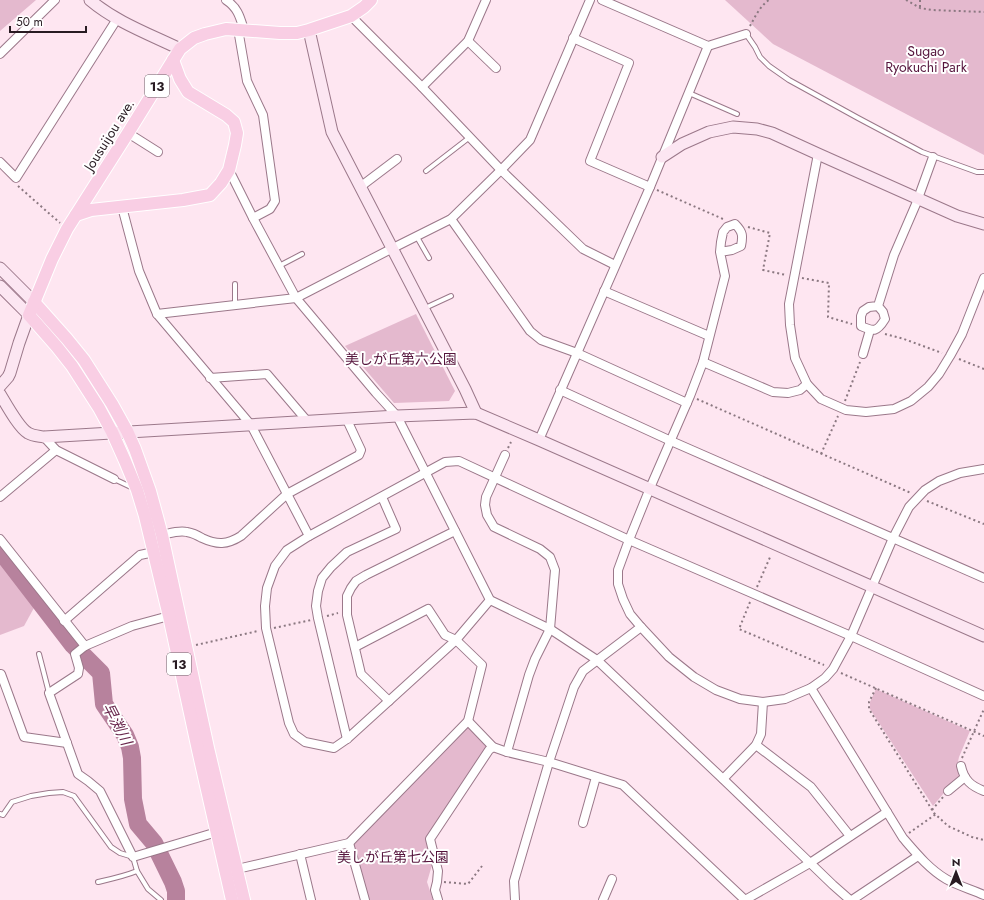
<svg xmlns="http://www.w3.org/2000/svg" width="984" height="900" viewBox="0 0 984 900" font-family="Jost,'Noto Sans JP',sans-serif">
<rect width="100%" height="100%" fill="#fee6f1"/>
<g fill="#e4b9ce">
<path d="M0 0H36L0 31Z"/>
<path d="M725 0H984V155L773 44Z"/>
<path d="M416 314 455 391 449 401 394 403 345 346Z"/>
<path d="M0 555 35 606 24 626 0 635Z"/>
<path d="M876 689 970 731 959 757 957 766 961 777 948 788 933 806 870 709V702Z"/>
<path d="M468 725 488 746 426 837 432 865 427 882 433 900H368L352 843Z"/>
</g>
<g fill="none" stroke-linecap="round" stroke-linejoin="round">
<path stroke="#b7829d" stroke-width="18" d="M0 550 73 645 101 673 104 704 125 735 130 747 132 758 133 799 138 824 154 843 173 882 176 891V900"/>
<defs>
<g id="lane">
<path d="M746 34 755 47 760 57 769 66 789 80 858 118 922 152 977 172H984"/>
<path d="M689 93 737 114"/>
<path d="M426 171 470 137"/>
<path d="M417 237 429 258"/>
<path d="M279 266 302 254"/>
<path d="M235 284V305"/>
<path d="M425 308 451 296"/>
<path d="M114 479 133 488"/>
<path d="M39 654 49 693"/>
<path d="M0 814 3 815 12 802 31 796 49 793 63 792 74 796 111 847 120 853 133 857 137 871 148 889 161 900"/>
<path d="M98 882C111 879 125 876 137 871"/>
</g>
<g id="street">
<path d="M226 0C238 8 240 17 244 30"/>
<path d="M602 0 708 46 746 34"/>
<path d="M351 16 422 87 501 170 583 249 615 265"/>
<path d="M238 29 247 81 263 115 275 201 270 209 253 218"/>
<path d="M573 38 629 63 590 161 650 187"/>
<path d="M468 41 496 68"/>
<path d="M0 54 55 0"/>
<path d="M422 87 468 41 486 0"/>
<path d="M128 133 158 152"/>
<path d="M818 154 789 304 790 325 795 358 807 384 821 399 846 410 866 412 894 409 911 401 928 387 939 374 950 356 962 334 984 278"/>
<path d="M0 162 16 178 117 19"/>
<path d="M229 170 253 218 296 298 376 393 397 416 490 600 550 629 597 660 723 779 833 885 850 900"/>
<path d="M360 187 397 159"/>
<path d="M122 207 139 271 157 314 251 425 309 536"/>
<path d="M451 219 530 331 541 340 577 353 687 403"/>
<path d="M720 252 732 250 741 246C743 236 743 232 735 224L727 227 723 232 721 242 720 252 725 276 703 362 690 396 650 488 629 540 618 570V584L623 599 630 614 641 627 669 657 694 677 716 690 740 699 763 702 785 699 811 688 825 678 833 669 851 636 893 538 909 507 925 490 939 481 960 473 984 469"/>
<path d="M604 291 709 336"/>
<path d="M878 306 869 307 863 311 861 316V326C874 332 877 332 885 319L883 312 878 306 894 255 916 204 933 157"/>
<path d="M157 314 296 298 391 249 451 219 501 170 530 140 590 0"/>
<path d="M863 354 870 330"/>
<path d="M703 362 773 392 788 393 800 390 807 384"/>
<path d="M210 378 267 374 308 422"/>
<path d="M560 390 671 441 984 578"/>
<path d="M44 437 56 450 114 479"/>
<path d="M539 440 650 187 708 46"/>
<path d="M505 455 486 497 485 505 487 515 494 527 540 549 550 557 555 570 550 629 535 659 529 675 507 752"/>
<path d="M0 497 56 450"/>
<path d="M162 535C171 533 179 530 187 532 193 533 197 535 202 538 217 545 227 545 241 536L287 494 359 455 361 450 347 420"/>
<path d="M0 539 85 646"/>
<path d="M490 600 456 640 347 739 334 748 305 742 294 734 289 723 266 628 265 606 267 588 275 566 287 550 309 536 445 462 459 461 629 540 851 636 984 696"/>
<path d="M169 616 132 626 85 646 75 654 79 668 78 674 49 693 78 774 88 781 100 791 133 857 217 832"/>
<path d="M64 621 140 555 154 552"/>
<path d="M1 674 24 737 67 743"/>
<path d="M811 688 903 838C916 853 929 869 946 879 956 885 973 890 984 895"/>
<path d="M389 701 361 674 347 615V596L351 588 356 581 366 575 455 531"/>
<path d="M468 721 493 747 507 752 549 762 623 785 745 900"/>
<path d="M347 739 318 618 316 606 318 591 322 578 331 567 347 552 396 529 382 497"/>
<path d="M756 745 811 787 850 836"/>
<path d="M961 766C964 780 971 786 984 791"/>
<path d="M723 779 756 745 761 734 763 702"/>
<path d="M948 791 965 777"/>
<path d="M583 823 596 777"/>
<path d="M349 843 365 900"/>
<path d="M300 854 311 900"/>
<path d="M237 869 349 843 468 721 482 665 456 640 445 635 428 609 355 647"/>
<path d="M438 900 435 890 437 882 438 871 430 839 489 750 493 747"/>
<path d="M515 900 514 881 549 762 574 687 583 671 641 627"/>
<path d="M603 900 612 879"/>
<path d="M745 900 810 863 887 812"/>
<path d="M852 900 918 856"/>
</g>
<g id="secondary">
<path d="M90 0C116 22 149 34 180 49"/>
<path d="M309 30 332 132 465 389 476 413"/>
<path d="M662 157 682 144 709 132 733 127 757 129 772 133 818 154 957 216 984 224"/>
<path d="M0 268 34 302"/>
<path d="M0 286 29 315 19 343 10 373 8 377 0 386"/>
<path d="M0 394C6 404 19 428 28 433 33 436 39 436 44 437L397 416 476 413 539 440 984 636"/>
</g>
<g id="primary">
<path d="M76 215 91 210 183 200 210 195 221 183 229 170 235 145 237 133 234 122 226 115 188 92 180 79 173 60"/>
<path d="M34 302 67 339 84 360 112 404 127 431 135 449 150 491 162 535 208 748 244 900"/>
<path d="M232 900 198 750 169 616 145 516 137 490 125 461 112 432 99 408 72 366 57 347 29 315 52 259 67 229 128 133 180 49 194 38 205 34 226 29 280 33H297L309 30 351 16 364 7 371 0"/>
</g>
</defs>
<use href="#lane" stroke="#9b788a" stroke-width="6"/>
<use href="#street" stroke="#9b788a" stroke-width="10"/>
<use href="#secondary" stroke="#9b788a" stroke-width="13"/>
<use href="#primary" stroke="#fff" stroke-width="14"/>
<g stroke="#8b7881" stroke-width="2" stroke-dasharray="2 3" stroke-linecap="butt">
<path d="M906 0 920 8 932 10 984 12"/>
<path d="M920 0V8"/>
<path d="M750 26C755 17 760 6 769 0"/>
<path d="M18 186 60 223"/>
<path d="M657 190 723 219"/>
<path d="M748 227 770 233 763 270 786 275"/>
<path d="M802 278 829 283 828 317 852 324"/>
<path d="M885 334 904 339 942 353"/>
<path d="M959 359 984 369"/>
<path d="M697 399 911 493"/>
<path d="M845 401 860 362"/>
<path d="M508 448 511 442"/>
<path d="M821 454 838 416"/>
<path d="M927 501 984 524"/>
<path d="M757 587 771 555"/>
<path d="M750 602 739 629 824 665"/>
<path d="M327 616 338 613"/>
<path d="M274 628 311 620"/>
<path d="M196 645 258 631"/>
<path d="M841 673 984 736"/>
<path d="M876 688 869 702V709L934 813 948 826 972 837 984 840"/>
<path d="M962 758 984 709"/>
<path d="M932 810 943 797"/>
<path d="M909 833 936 814"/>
<path d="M444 882 468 884 482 866"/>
</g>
<use href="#lane" stroke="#fff" stroke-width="4"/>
<use href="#street" stroke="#fff" stroke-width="8"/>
<use href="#secondary" stroke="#fce6f2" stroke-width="11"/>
<use href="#primary" stroke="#f9cee4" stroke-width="12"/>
</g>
<g text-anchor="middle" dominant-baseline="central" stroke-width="4" stroke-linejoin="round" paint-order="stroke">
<g fill="#fff" stroke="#685f64" stroke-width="1">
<rect x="145" y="75" width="24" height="22" rx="3"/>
<rect x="167" y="653" width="24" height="22" rx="3"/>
</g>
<g font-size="13" font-weight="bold" fill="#281b22">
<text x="157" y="86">13</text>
<text x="179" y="664">13</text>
</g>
<g font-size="14" fill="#56153d" stroke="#fff">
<text x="926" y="51">Sugao<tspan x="926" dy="16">Ryokuchi Park</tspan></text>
<text x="401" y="359">美しが丘第六公園</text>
<text x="393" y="857">美しが丘第七公園</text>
</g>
<g font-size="14" fill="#281b22" stroke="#fff">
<text transform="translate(109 135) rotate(-58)">Jousuijou ave.</text>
</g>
<g font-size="15" font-style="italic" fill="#6a284e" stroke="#fff">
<text transform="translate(117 724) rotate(63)">早渕川</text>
</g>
</g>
<g transform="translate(956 872)" stroke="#ffffff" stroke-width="3" paint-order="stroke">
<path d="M0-3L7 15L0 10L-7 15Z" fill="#281b22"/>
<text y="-6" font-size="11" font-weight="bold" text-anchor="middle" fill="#281b22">N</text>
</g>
<path d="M10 26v6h76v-6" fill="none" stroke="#281b22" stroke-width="2"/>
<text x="16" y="26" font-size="12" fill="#281b22" stroke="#ffffff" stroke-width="3" paint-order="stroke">50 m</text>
</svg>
